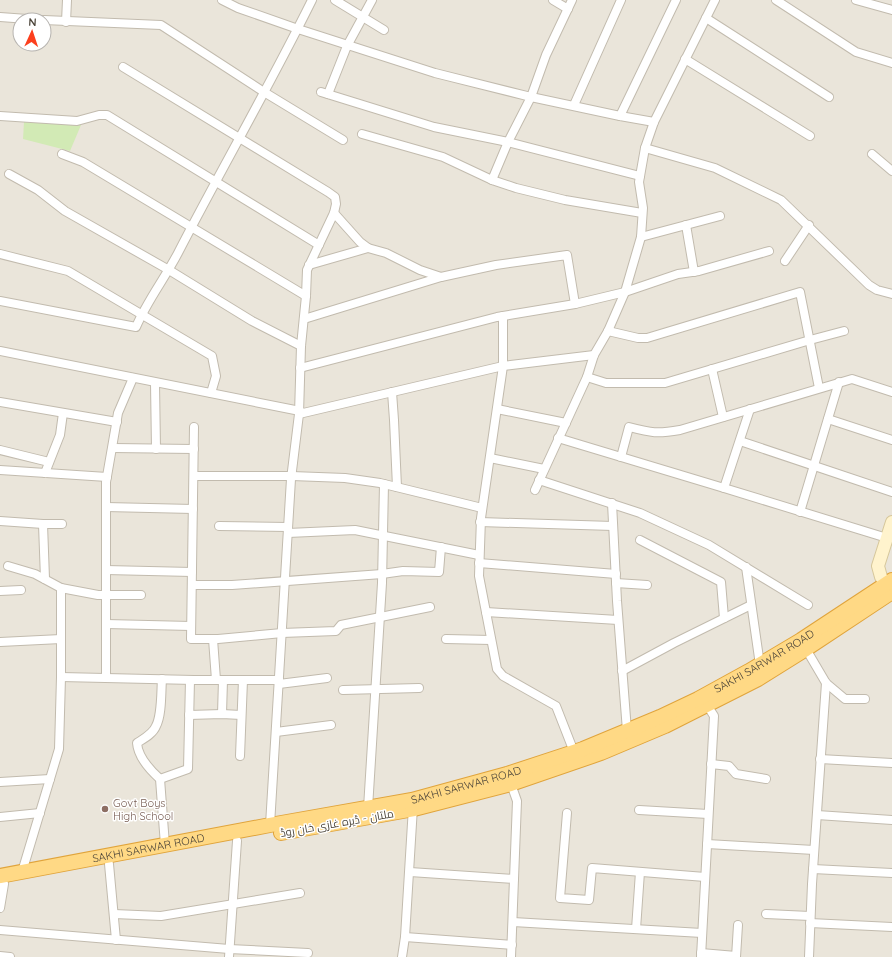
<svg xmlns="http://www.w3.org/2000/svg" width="892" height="957" viewBox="0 0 892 957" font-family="Quicksand,Cairo,sans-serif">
<rect width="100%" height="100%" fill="#f6f3ec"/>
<path fill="#eae5da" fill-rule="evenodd" d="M0 0H892V957H0ZM20 20H44V44H20Z"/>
<path fill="#d2eab5" d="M24 122 81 125 70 151 23 139Z"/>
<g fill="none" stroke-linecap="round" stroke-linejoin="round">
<defs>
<g id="minor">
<path d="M222 0 238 8 298 29 435 73 531 97 620 116 654 122"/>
<path d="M335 0 384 30"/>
<path d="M553 0 568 9"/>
<path d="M776 0 856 52 892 63"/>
<path d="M856 0 892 10"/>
<path d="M0 17 41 20"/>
<path d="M706 18 829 97"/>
<path d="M44 20 161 25 264 92 343 140"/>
<path d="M66 22 67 0"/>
<path d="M685 59 810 136"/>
<path d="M123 67 328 192 335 197 336 204 334 213 307 270 306 296 301 346 299 414 291 479 270 825"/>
<path d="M321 92 434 127 508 142 640 176"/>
<path d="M328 94 347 46 372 0"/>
<path d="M574 105 621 0"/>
<path d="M0 116 77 121 99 115H107L319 245"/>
<path d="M620 116 676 0"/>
<path d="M362 134 443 157 492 180 516 188 565 200 642 213"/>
<path d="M645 148 715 168 781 200 869 285 877 290 892 294"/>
<path d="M62 154 83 162 306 296"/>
<path d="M872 154 892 171"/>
<path d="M9 174 38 190 65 211 169 270 252 321 301 346"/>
<path d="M492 180 508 142 531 97 546 55 572 0"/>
<path d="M334 213 360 242 368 248 386 253 420 270 441 277"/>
<path d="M686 225 694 272"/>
<path d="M641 237 720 216"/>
<path d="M0 254 68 271 212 356 216 376 211 393"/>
<path d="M785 261 809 225"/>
<path d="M309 265 368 248"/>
<path d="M0 301 136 327C147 301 165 278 178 253 222 168 270 85 312 0"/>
<path d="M503 316V366L481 518 479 576 497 669 503 676 556 706 574 752"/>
<path d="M304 319 441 277 496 265 567 255 575 304"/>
<path d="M608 331 638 338H647L800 292 819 388"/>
<path d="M0 351 300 411"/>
<path d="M300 368 497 317 575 304 625 292 678 274 699 271 769 251"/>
<path d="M712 369 723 417"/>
<path d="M587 377 606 383H665L810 340 844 331"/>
<path d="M155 383 156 449"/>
<path d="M392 392 394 420 397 487"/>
<path d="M0 402 117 422"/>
<path d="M497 409 566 423"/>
<path d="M299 414 503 366 594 355"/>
<path d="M828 419 892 440"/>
<path d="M194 427 191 639H218L282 633 336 631 341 625 430 607"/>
<path d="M558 438 724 488 887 538"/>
<path d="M740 441 892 492"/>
<path d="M113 448 194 449"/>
<path d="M0 450 49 462"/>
<path d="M621 457 629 427C652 433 657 434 680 430L852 379 892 392"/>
<path d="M490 458 544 469"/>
<path d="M0 470 107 477"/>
<path d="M45 473 60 435 63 413"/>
<path d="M194 476H292L345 478 380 483 482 508"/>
<path d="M539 480 640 513 709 545 808 605"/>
<path d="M724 488 750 409"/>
<path d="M535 490 587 377 594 355 608 331 625 292 641 237 643 208 639 182 645 148 654 122 715 0"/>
<path d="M612 503 617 601 627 731"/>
<path d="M106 507 193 509"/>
<path d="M800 512 839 382"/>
<path d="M0 521 43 524H62"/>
<path d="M480 522 613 526"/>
<path d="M43 524 45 579"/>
<path d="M219 526 288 527"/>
<path d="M288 533 355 530 479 555"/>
<path d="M640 540 721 582 724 618"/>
<path d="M479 563 616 574"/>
<path d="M8 566 35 574 61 588 98 595H141"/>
<path d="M746 567 760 665"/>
<path d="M106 570 192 572"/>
<path d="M616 583 647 585"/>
<path d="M192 585H232L382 574 403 571 439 572 441 547"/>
<path d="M0 591 21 590"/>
<path d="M486 612 618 620"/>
<path d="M106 624 191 626"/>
<path d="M213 639 216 680"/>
<path d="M446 639 491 640"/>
<path d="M0 642 61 639"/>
<path d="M806 649 826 683 845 699H865"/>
<path d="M622 671 674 643 751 605"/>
<path d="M61 677 194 680H279"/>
<path d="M106 678V482L118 413 133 378"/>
<path d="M162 679C161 692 162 715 156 726 153 734 143 739 137 743 138 757 150 770 160 779L165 845"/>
<path d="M279 684 327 678"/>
<path d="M343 690 419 688"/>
<path d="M222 714 223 680"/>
<path d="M189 715 222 714 241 715"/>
<path d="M276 732 331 725"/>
<path d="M240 756 243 680"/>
<path d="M820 759 892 763"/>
<path d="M711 764 729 766 736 774 766 779"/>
<path d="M160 779 188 769 190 680"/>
<path d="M0 782 50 779"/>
<path d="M511 784 517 801 511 957"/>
<path d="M368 808 382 583 384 484"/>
<path d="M639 810 708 814"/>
<path d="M567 813 560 898 589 900 592 868 705 877"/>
<path d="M817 815 892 820"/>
<path d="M0 817 40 813"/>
<path d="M707 844 814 850"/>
<path d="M109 864 116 940"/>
<path d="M813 869 892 873"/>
<path d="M22 872 59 749 61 677V588"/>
<path d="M410 872 514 879"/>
<path d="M0 908 4 884"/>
<path d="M114 914 161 916 300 893"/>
<path d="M766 914 810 916"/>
<path d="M513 922 702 933"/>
<path d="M810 923 892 927"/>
<path d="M636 929 640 872"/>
<path d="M0 930 229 949 308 953"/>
<path d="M405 937 512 945"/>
<path d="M701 953 736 956"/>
<path d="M0 956 10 957"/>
<path d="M229 957 237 841"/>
<path d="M402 957 405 937 413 807"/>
<path d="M701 957 714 716 707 705"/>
<path d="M736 957 738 925"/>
<path d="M809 957 812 884 826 683"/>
</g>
<path id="secondary" d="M886 584 881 577 878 566 892 522"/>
<g id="trunk">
<path d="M281 833 414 809 511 784 601 753 665 726 758 679 806 649 892 592"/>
<path id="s1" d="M0 876 270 825 412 800 507 774 583 749 660 717 698 699 749 671 801 640 892 580"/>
</g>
</defs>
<use href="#minor" stroke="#c2bbae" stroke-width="10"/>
<use href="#secondary" stroke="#d6c79b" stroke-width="14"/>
<use href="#trunk" stroke="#e0a43c" stroke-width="16"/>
<use href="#minor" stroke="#fff" stroke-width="8"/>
<use href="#secondary" stroke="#fff3cd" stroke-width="12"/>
<use href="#trunk" stroke="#ffd985" stroke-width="14"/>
</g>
<circle fill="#8d6e63" stroke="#fff" stroke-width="1.5" cx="105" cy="809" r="4"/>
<g text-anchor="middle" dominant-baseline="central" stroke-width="3" stroke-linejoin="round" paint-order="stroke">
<g font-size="11" fill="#4b4439" stroke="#fff">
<text stroke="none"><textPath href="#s1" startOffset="799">SAKHI SARWAR ROAD</textPath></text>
<text stroke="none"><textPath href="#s1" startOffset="475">SAKHI SARWAR ROAD</textPath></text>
<text transform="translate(337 823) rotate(-10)">ملتان - ڈیرہ غازی خان روڈ</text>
<text stroke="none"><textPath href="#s1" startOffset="151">SAKHI SARWAR ROAD</textPath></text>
</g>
<g font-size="11" fill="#785e54" stroke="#fff" text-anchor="start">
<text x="113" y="803">Govt Boys<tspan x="113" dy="13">High School</tspan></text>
</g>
</g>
<g transform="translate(32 32) rotate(3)"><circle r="19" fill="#ffffff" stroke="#b7b4b0"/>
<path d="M0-3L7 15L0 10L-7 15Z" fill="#fc3f1d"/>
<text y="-6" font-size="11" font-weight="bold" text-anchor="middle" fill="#4b4439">N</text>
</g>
</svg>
